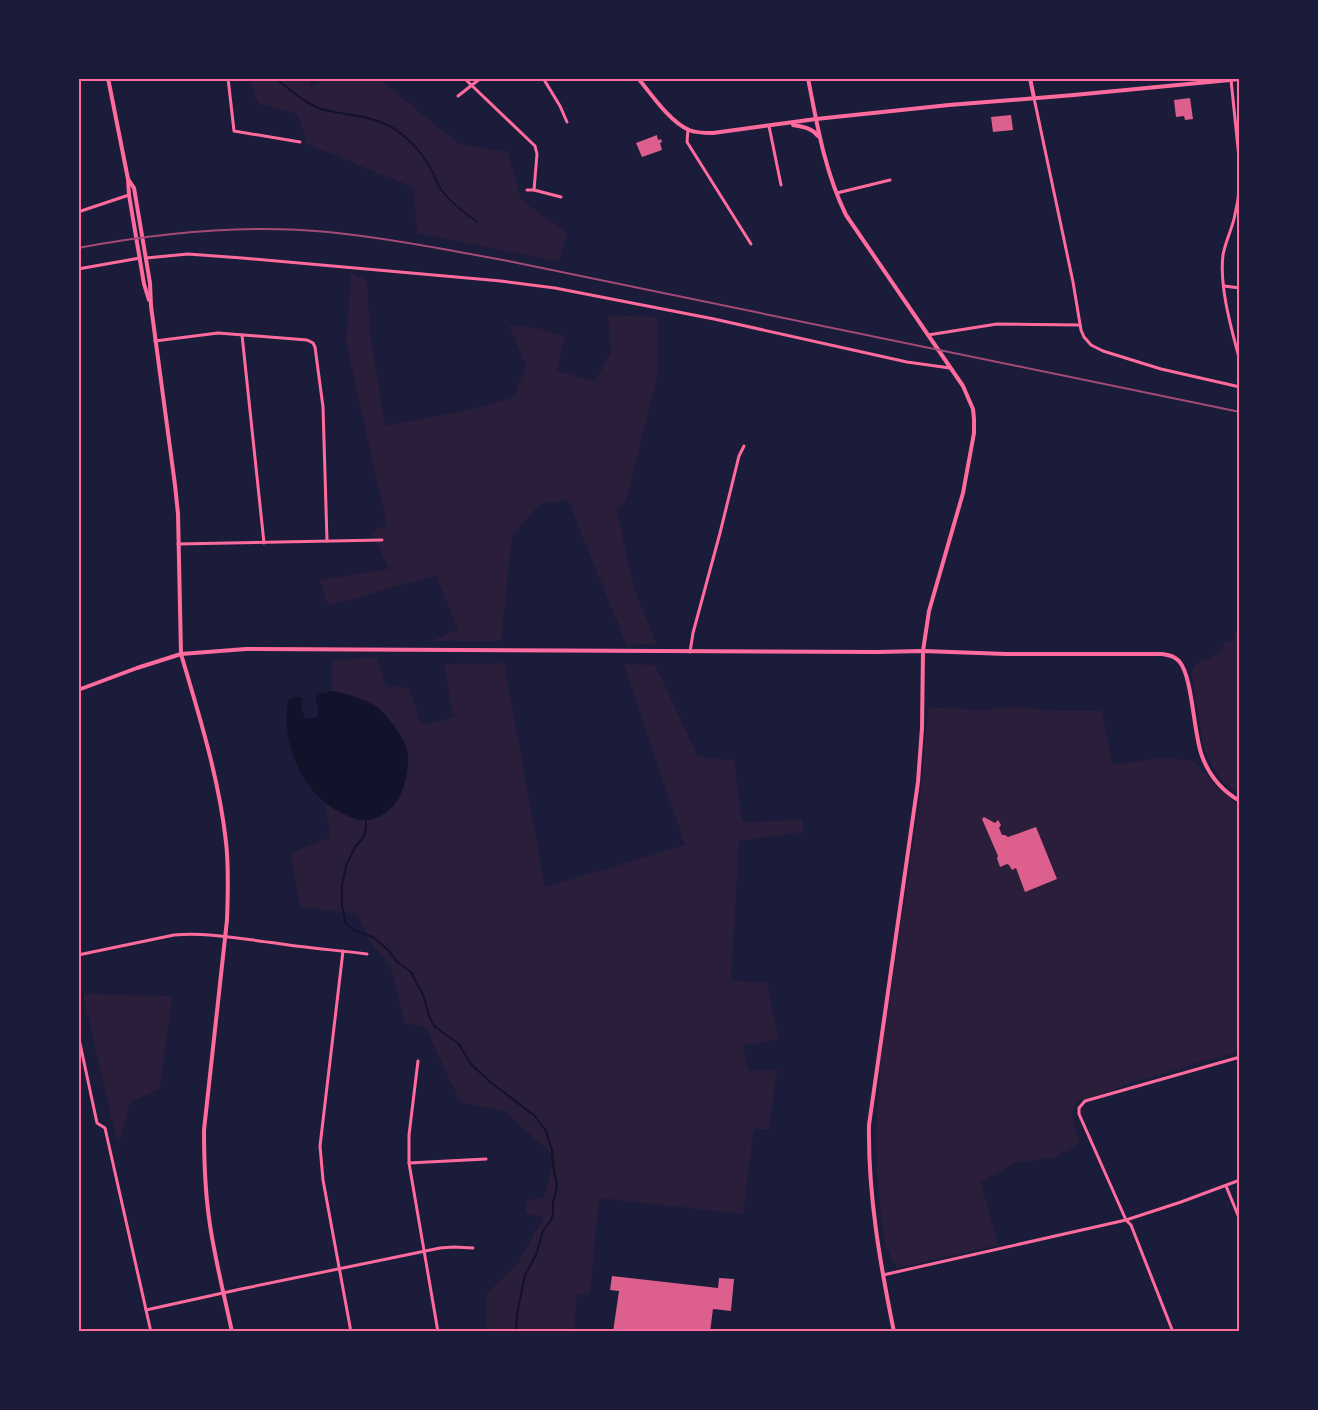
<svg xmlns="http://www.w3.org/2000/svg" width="1318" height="1410" viewBox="0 0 1318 1410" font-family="'Open Sans',sans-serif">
<rect width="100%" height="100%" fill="#1b1b3a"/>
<g fill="#2a1e3b">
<path d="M249 78H306L312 87 327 78H378L459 144 508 152 521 200 567 232 559 262 417 233 413 187 307 144 298 114 258 103Z"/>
<path d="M351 273 367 280 370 332 385 426 469 410 514 397 526 365 509 325 538 328 565 337 557 371 595 381 611 353 608 315 657 317 658 373 626 501 617 509 632 582 656 643 627 646 568 500 540 504 512 536 501 641H430L458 630 436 575 328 606 320 580 389 569 371 532 387 525 346 342Z"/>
<path d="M1240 628V794C1221 784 1211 766 1203 746L1191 673C1199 655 1204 663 1216 655 1220 652 1223 647 1226 642H1232L1234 634Z"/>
<path d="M376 657 386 686 409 688 422 726 453 717 444 664 504 663 545 887 685 845 624 664 655 665 698 757 734 760 742 822 802 820 804 832 739 841 731 980 767 983 778 1039 743 1046 749 1071 777 1069 769 1129H754L743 1214 599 1198 590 1293 577 1295 574 1332H487V1293L518 1263 543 1218 526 1213V1201L544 1197 555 1157 504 1111 460 1102 426 1028 405 1023 391 966 374 948 357 914 300 907 291 853 330 837 326 804C337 810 350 820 363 820 373 820 389 812 395 804 404 792 411 760 406 746 402 735 392 721 383 712 372 701 347 694 332 691L331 661Z"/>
<path d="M928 707 978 710 1018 707 1059 711H1102L1113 765C1131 764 1148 758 1166 758 1175 758 1185 760 1194 761L1219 790 1240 806V1052L1192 1064 1173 1071 1132 1082 1110 1092 1080 1100 1074 1106 1071 1113 1080 1143 1053 1158 1015 1163 981 1182 998 1245 897 1268 886 1247 882 1225 877 1176 876 1132 881 1058 920 798Z"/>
<path d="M83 994 172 996 160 1089 130 1102 118 1146Z"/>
</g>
<path fill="#12122b" d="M332 691C346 694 359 697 372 704 380 708 386 715 391 723 398 731 405 740 407 751 412 778 397 820 364 820 354 820 346 815 338 811 326 804 316 796 308 784 291 759 283 730 288 701 292 698 297 695 302 698L301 706 304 717 309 719 316 718 319 710 315 699 319 694Z"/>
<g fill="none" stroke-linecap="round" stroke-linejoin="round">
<g stroke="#12122b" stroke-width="2">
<path d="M275 78C290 89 307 106 325 110 349 116 374 115 396 130 411 140 423 155 432 171 435 177 437 183 440 188 450 202 463 212 477 222"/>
<path d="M366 818V829L363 838 355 847 346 866 342 886V906L346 924 354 930 373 937 389 951 397 962 411 972 423 995 430 1018 435 1027 459 1044 470 1063 490 1082 535 1116 546 1131 552 1150V1158L557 1187 553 1203V1214L551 1220 543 1231 536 1255 525 1275 517 1314 516 1332"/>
<path d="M1158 1331V1332"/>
</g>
</g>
<g fill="#dd5f8e">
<path d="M1190 98 1193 119 1185 120 1184 116 1176 117 1174 100Z"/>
<path d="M1011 115 1013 130 993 132 991 117Z"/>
<path d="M657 135 658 140 661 139 662 142 660 143 662 150 642 157 636 143Z"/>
<path d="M984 817 995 823 998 820 1001 825 999 828 1002 835H1005L1008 837 1036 827 1057 879 1025 892 1016 868 1012 870 1009 865 1007 864 1000 867 997 858 998 856 982 819Z"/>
<path d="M612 1276 718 1288 719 1278 734 1279 731 1311 713 1309 710 1332H613L619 1291 610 1290Z"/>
</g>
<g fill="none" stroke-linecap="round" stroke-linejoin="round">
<g stroke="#ff6b9d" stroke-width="3">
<path d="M228 78 234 131 300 142"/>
<path d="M464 78 535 146 537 154 534 190"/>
<path d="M543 78 560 106 567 122"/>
<path d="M1231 80 1240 167"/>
<path d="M458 96 481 78"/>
<path d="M1034 98 1073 282 1081 330 1084 337 1091 345 1103 351 1161 369 1240 387"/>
<path d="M769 126 781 185"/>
<path d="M688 129 687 142 751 244"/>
<path d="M1240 182C1239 195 1237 207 1234 219 1231 231 1225 243 1223 255 1219 287 1232 331 1240 361"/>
<path d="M527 190H534L561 197"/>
<path d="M837 193 890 180"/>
<path d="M78 212 129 195"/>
<path d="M146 258 188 254 242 258 501 281 555 288 714 319 907 362 950 368"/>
<path d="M78 269 140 258"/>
<path d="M1224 286 1240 288"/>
<path d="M242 335 264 543"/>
<path d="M928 335 997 324 1080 325"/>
<path d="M155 341 218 333 307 340 313 343 315 347 323 407 327 541"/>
<path d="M178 544 382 540"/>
<path d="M690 652 693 633 720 533 739 456 744 446"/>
<path d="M343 951 320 1146 323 1180 351 1332"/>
<path d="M78 955 174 935C208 932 241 939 275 943 306 948 336 950 367 954"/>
<path d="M78 1034 97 1123 105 1128 151 1332"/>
<path d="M418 1061 409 1135V1163L438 1332"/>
<path d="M409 1163 486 1159"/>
<path d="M1226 1186 1240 1220"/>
<path d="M883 1275 1126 1220 1181 1202 1240 1180"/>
<path d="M146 1310 241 1289 440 1248 454 1247 473 1248"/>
<path d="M1173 1332 1131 1225 1126 1220 1079 1114V1108L1085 1101 1240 1057"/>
</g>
<g stroke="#ff6b9d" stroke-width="4">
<path d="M108 78 128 179 129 195 144 284 149 300"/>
<path d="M638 78C651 94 670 122 689 130 696 133 705 133 713 133L816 119 949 105 1074 95 1240 79"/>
<path d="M808 78C817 125 825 172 846 215L963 386 973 409 974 419V433L963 493 929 611 923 651 922 728 918 782 869 1125C868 1195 880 1263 894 1332"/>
<path d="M1030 78 1034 98"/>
<path d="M793 125C803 127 812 128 818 136"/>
<path d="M128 179 134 188 150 283 151 306 175 485 178 514 181 654"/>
<path d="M78 690 137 668 181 654 246 649 877 652 923 651 1006 654H1162C1169 655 1174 656 1179 661 1193 677 1193 732 1202 756 1209 775 1222 791 1240 801"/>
</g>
<path stroke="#ff6b9d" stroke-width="4" d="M181 654C199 715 219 778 226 842 229 868 228 894 227 920L204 1130C204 1160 205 1189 209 1218 214 1256 224 1294 232 1332"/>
<path stroke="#a44b75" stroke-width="2" d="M78 248C158 233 246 224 328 232 388 238 448 250 508 261L1240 412"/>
</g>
<rect width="1318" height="1410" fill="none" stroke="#1b1b3a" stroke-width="159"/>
<rect x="80" y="80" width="1158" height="1250" fill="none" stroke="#ff6b9d" stroke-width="2"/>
</svg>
